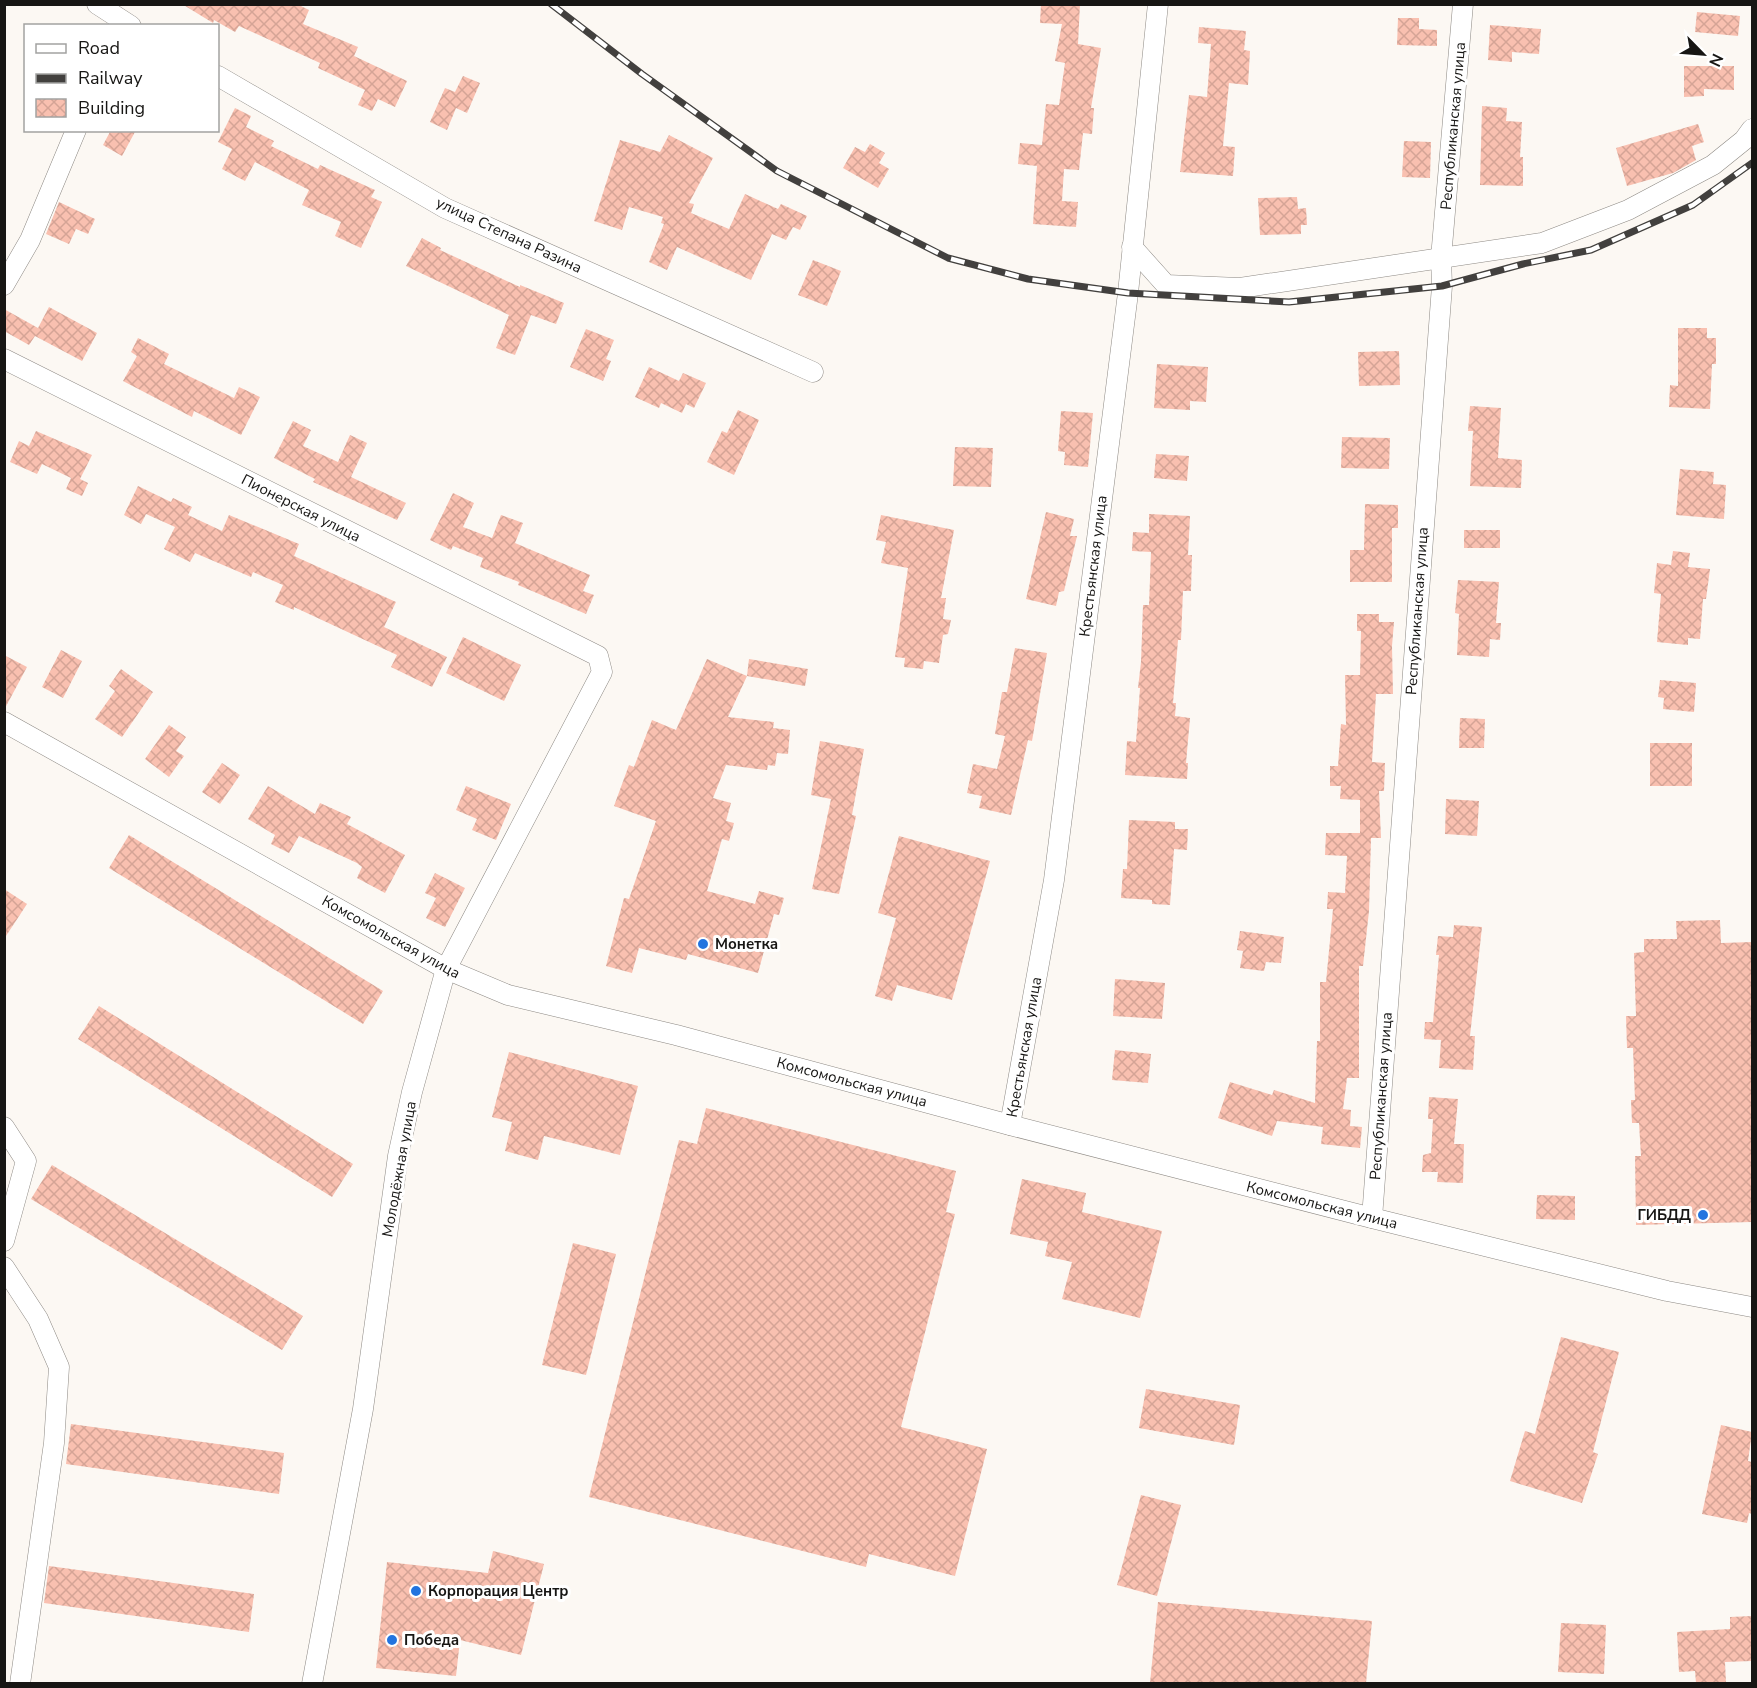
<svg xmlns="http://www.w3.org/2000/svg" width="1757" height="1688" viewBox="0 0 1757 1688" font-family="'Nunito Sans',sans-serif">
<defs>
<pattern id="building-cross-hatch" width="8" height="8" patternUnits="userSpaceOnUse" patternTransform="scale(1.5)"><rect width="8" height="8" fill="#f9c0b0"/><path d="M0 0l8 8M0 8l8-8" fill="none" stroke="#d5a496"/></pattern>
</defs>
<rect width="100%" height="100%" fill="#fcf8f3"/>
<g fill="url(#building-cross-hatch)">
<path d="M182 4H297L309 10 303 24 358 47 354 56 407 81 395 107 378 99 372 111 358 105 365 90 318 68 320 63 239 26 235 32 214 20 213 23Z"/>
<path d="M1041 4H1080L1078 44 1101 48 1091 108H1094L1092 134 1083 133 1079 170 1064 169 1062 201 1078 202 1076 227 1033 224 1037 166 1018 164 1020 143 1042 145 1046 104 1059 105 1065 63 1055 61 1062 24 1040 23Z"/>
<path d="M1697 12 1740 16 1738 36 1695 32Z"/>
<path d="M1398 18H1419V29L1437 30V46L1397 45Z"/>
<path d="M1490 25 1541 29 1539 54 1512 52V62L1488 60Z"/>
<path d="M1199 27 1246 31 1244 50 1250 51 1248 85 1229 83 1223 146 1235 147 1233 176 1180 172 1189 95 1207 97 1211 44 1198 43Z"/>
<path d="M1684 66H1734V90L1704 89V96L1684 97Z"/>
<path d="M463 76 480 83 467 113 456 108 447 130 430 122 445 88 455 92Z"/>
<path d="M1482 106 1507 108 1506 121 1522 122 1520 157H1523V186L1480 185Z"/>
<path d="M235 108 251 116 246 127 274 141 271 146 318 169 320 165 375 190 371 197 382 202 361 248 335 236 341 222 302 205 309 190 255 162 245 181 222 169 232 149 218 142Z"/>
<path d="M1698 124 1704 142 1692 146 1696 160 1673 173 1627 186 1616 148Z"/>
<path d="M111 130H136L122 156 103 145Z"/>
<path d="M669 135 713 158 689 203 694 204 691 213 729 229 745 194 778 209 781 204 807 216 800 230 793 227 786 240 772 234 751 280 677 247 667 270 649 262 664 224 661 223 663 217 629 207 622 230 594 221 620 140 660 152Z"/>
<path d="M1404 141 1431 142 1430 178 1402 177Z"/>
<path d="M870 144 885 153 879 163 889 169 878 188 843 168 855 147 865 152Z"/>
<path d="M1297 197 1298 209 1306 208 1307 225H1301V234L1260 235 1258 198Z"/>
<path d="M59 202 95 219 88 234 76 229 69 244 46 234Z"/>
<path d="M422 238 441 248 440 250 520 287V285L564 303 556 324 531 315 515 355 496 348 509 315 406 266Z"/>
<path d="M813 260 841 271 827 306 798 295Z"/>
<path d="M49 307 97 333 82 361 35 336 29 345 4 331V309L38 328Z"/>
<path d="M1678 328H1707V338H1716V364H1712L1710 409 1669 407 1670 385 1678 386Z"/>
<path d="M586 329 614 340 606 359 611 361 603 381 570 367Z"/>
<path d="M138 338 169 354 164 364 234 398 239 387 260 397 241 435 194 411 192 417 123 381 137 356 131 352Z"/>
<path d="M1399 351 1400 385 1359 386 1358 352Z"/>
<path d="M1157 364 1208 367 1206 402 1190 401V410L1154 408Z"/>
<path d="M649 367 679 381 683 373 706 383 694 408 686 404 682 413 661 403 659 408 635 397Z"/>
<path d="M1470 406 1501 408 1498 458 1522 460 1521 488 1470 486 1473 431H1468Z"/>
<path d="M738 410 759 420 734 475 707 462 722 431 727 433Z"/>
<path d="M1061 411 1093 413 1088 467 1064 465 1065 452 1058 451Z"/>
<path d="M293 421 311 430 303 446 338 462 350 435 367 443 351 477 406 503 397 520 313 482 315 479 274 458Z"/>
<path d="M36 431 92 455 80 479 88 483 82 496 66 489 71 478 42 464 37 474 10 462 19 441 29 446Z"/>
<path d="M1342 437 1390 438 1389 469 1341 468Z"/>
<path d="M955 447 993 448 991 487 953 486Z"/>
<path d="M1156 454 1189 456 1187 481 1154 478Z"/>
<path d="M1680 469 1714 472 1713 484 1726 485 1724 519 1676 515Z"/>
<path d="M138 486 171 502 173 498 192 507 188 515 222 531 229 515 299 544 294 556 396 602 384 627 447 657 432 687 391 667 397 655 294 607V610L275 602 283 585 253 572 251 577 195 553 190 562 164 549 175 527 146 514 141 524 124 515Z"/>
<path d="M453 493 474 503 463 527 492 538 501 515 523 523 515 543 590 575 583 591 594 595 586 614 518 585 519 582 480 567 483 558 453 546 451 550 430 540Z"/>
<path d="M1365 504 1398 505V528H1392V582H1350V550H1364Z"/>
<path d="M1046 512 1074 519 1070 536H1077L1064 591 1059 592 1056 606 1026 599Z"/>
<path d="M1149 514 1190 516 1188 555H1192L1191 591H1183L1181 640H1178L1173 703H1176L1175 716 1190 718 1186 763H1188L1187 779 1125 775 1127 741 1136 742 1140 688H1138L1141 662 1143 605H1149L1151 552 1132 551 1133 532 1149 533Z"/>
<path d="M881 515 954 530 941 598H946L943 619 951 620 948 634 943 635 939 663 924 661 923 669 904 667 905 658 895 657 908 568 881 563 886 542 876 540Z"/>
<rect x="1464" y="530" width="36" height="18"/>
<path d="M1673 551 1690 553 1688 567 1710 569 1706 599H1703L1700 639 1688 638V645L1657 642 1661 594 1654 593 1657 563 1671 565Z"/>
<path d="M1458 580 1499 582 1496 623H1501L1500 640 1490 639 1489 657 1457 655 1459 614 1455 613Z"/>
<path d="M1357 614H1379V622H1394L1392 646 1393 694H1376L1372 762 1385 763 1384 791H1379L1381 838H1371L1369 911 1363 966H1359V1078H1347L1343 1109 1351 1110 1350 1126 1362 1127 1360 1148 1321 1144 1323 1127 1277 1121 1272 1136 1218 1118 1230 1082 1272 1095 1274 1090 1315 1103 1317 1041H1320V982H1326L1333 909H1327L1328 892 1345 893 1347 856 1325 855 1326 833H1360V800L1340 799 1341 786H1330V766H1338L1341 724 1346 725 1345 675H1360L1361 631H1357Z"/>
<path d="M463 637 521 665 504 701 446 673Z"/>
<path d="M1015 648 1047 653 1032 741 1028 740 1011 815 979 808 982 796 967 793 973 764 997 769 1005 736 995 734 1002 692H1007Z"/>
<path d="M61 650 82 661 63 698 42 687Z"/>
<path d="M4 655 27 667 4 710Z"/>
<path d="M707 659 747 676 728 717 774 722 773 728 790 730 788 754 777 753 775 766 768 765 767 770 726 765 713 798 731 803 726 821 734 823 729 841 722 839 707 891 755 904 759 891 784 898 779 915 774 914 758 973 688 954 686 960 639 948 632 973 606 966 624 898 629 899 656 821 614 806 629 765 634 767 652 720 676 730Z"/>
<path d="M749 659 808 669 805 686 747 676Z"/>
<path d="M121 669 153 692 122 737 95 719 115 691 109 686Z"/>
<path d="M1660 680 1696 683 1694 712 1663 709 1664 698 1658 697Z"/>
<path d="M1460 718 1485 719 1484 748H1459Z"/>
<path d="M169 725 186 737 176 751 184 756 169 777 145 759Z"/>
<path d="M820 741 864 749 852 815 856 816 839 894 812 889 831 799 811 795Z"/>
<rect x="1650" y="743" width="42" height="43"/>
<path d="M222 763 240 775 220 804 202 792Z"/>
<path d="M268 786 315 814 320 803 351 817 347 824 405 855 385 893 357 878 362 867 357 863 299 836 289 853 271 844 275 835 248 819Z"/>
<path d="M466 786 511 804 496 840 472 830 477 819 456 810Z"/>
<path d="M1446 799 1479 801 1477 836 1445 834Z"/>
<path d="M1129 820 1175 822V829H1188L1187 850 1174 849 1170 905 1152 904V900L1121 898 1123 869H1127Z"/>
<path d="M129 835 383 991 363 1024 109 868Z"/>
<path d="M899 836 990 861 952 1000 897 985 892 1001 875 996 896 918 878 913Z"/>
<path d="M435 873 465 888 445 927 426 918 436 898 425 893Z"/>
<path d="M4 889 27 904 4 939Z"/>
<path d="M1720 920 1721 943 1752 942V1222L1636 1225 1635 1156H1641L1639 1123H1632L1631 1100H1635L1633 1048H1627L1626 1016H1636L1634 953 1644 952V939H1677L1676 921Z"/>
<path d="M1454 925 1482 927 1470 1036H1475L1473 1070 1439 1068 1441 1040 1424 1039 1425 1022H1433L1439 955H1436L1438 936 1453 937Z"/>
<path d="M1240 931 1284 937 1281 963 1266 962 1264 971 1240 968 1243 951 1237 950Z"/>
<path d="M1115 979 1165 983 1162 1019 1113 1016Z"/>
<path d="M99 1006 353 1164 332 1197 78 1039Z"/>
<path d="M1115 1050 1151 1054 1148 1083 1112 1080Z"/>
<path d="M509 1052 638 1086 620 1155 544 1136 538 1160 505 1151 512 1122 492 1117Z"/>
<path d="M1429 1097 1458 1099 1454 1144H1464L1463 1183 1437 1182 1438 1172H1422L1423 1155 1431 1153 1433 1119H1428Z"/>
<path d="M706 1108 956 1171 946 1212 955 1214 901 1427 987 1449 955 1576 869 1554 866 1567 589 1497 679 1140 697 1144Z"/>
<path d="M52 1165 303 1316 282 1350 31 1199Z"/>
<path d="M1022 1179 1086 1193 1082 1212 1162 1231 1140 1318 1062 1299 1072 1262 1045 1256 1048 1242 1010 1234Z"/>
<path d="M1537 1195 1575 1196V1220L1536 1219Z"/>
<path d="M573 1243 616 1254 586 1375 542 1365Z"/>
<path d="M1561 1337 1619 1352 1593 1452 1598 1454 1582 1503 1510 1481 1525 1431 1535 1434Z"/>
<path d="M1146 1389 1240 1405 1234 1445 1139 1428Z"/>
<path d="M71 1424 284 1453 279 1494 66 1464Z"/>
<path d="M1721 1425 1752 1432 1748 1461 1752 1462V1514L1749 1513 1747 1523 1702 1514Z"/>
<path d="M1141 1495 1181 1505 1157 1596 1117 1585Z"/>
<path d="M493 1551 544 1564 521 1655 460 1640 456 1676 376 1668 387 1562 488 1573Z"/>
<path d="M49 1566 254 1594 249 1632 44 1603Z"/>
<path d="M1158 1602 1372 1621 1366 1683H1150Z"/>
<path d="M1752 1616V1661L1725 1662 1726 1683H1696L1695 1671 1679 1672 1677 1632 1730 1629V1617Z"/>
<path d="M1561 1623 1606 1625 1604 1674 1558 1672Z"/>
</g>
<g fill="none" stroke-linecap="round" stroke-linejoin="round">
<defs>
<g id="minor">
<path d="M97 4 131 26"/>
<path d="M218 76 445 208 813 372"/>
<path d="M1132 247 1166 285 1240 288 1542 243 1628 210 1713 165 1744 140 1752 129"/>
<path d="M4 285 30 240 76 130"/>
<path d="M4 359 598 656 602 672 446 969 412 1092 398 1156 363 1409 312 1684"/>
<path d="M4 722 446 969 508 995 676 1035 1010 1125 1372 1218 1667 1291 1752 1307"/>
<path d="M1010 1125 1054 880 1128 293 1158 4"/>
<path d="M4 1127 26 1161 4 1241"/>
<path d="M1372 1218 1442 286 1441 258 1463 4"/>
<path d="M4 1267 38 1319 59 1367 54 1443 20 1684"/>
</g>
</defs>
<use href="#minor" stroke="#8d8984" stroke-width="21"/>
<use href="#minor" stroke="#fff" stroke-width="20"/>
<defs>
<path id="rail" d="M551 4 642 74 777 171 948 258 1028 279 1128 293 1289 302 1442 286 1523 264 1591 250 1693 205 1752 163"/>
</defs>
<use href="#rail" stroke="#42403e" stroke-width="7"/>
<use href="#rail" stroke="#fff" stroke-width="4.5" stroke-dasharray="14" stroke-linecap="butt"/>
</g>
<g fill="#2374df" stroke="#fff" stroke-width="2">
<circle cx="703" cy="944" r="6"/>
<circle cx="1703" cy="1215" r="6"/>
<circle cx="416" cy="1591" r="6"/>
<circle cx="392" cy="1640" r="6"/>
</g>
<g text-anchor="middle" dominant-baseline="central" stroke-width="6" stroke-linejoin="round" paint-order="stroke">
<g font-size="15" fill="#171614" stroke="#fff">
<text transform="translate(1453 126) rotate(-85)">Республиканская улица</text>
<text transform="translate(509 235) rotate(25)">улица Степана Разина</text>
<text transform="translate(301 508) rotate(27)">Пионерская улица</text>
<text transform="translate(1093 566) rotate(-83)">Крестьянская улица</text>
<text transform="translate(1417 611) rotate(-86)">Республиканская улица</text>
<text transform="translate(391 937) rotate(29)">Комсомольская улица</text>
<text transform="translate(1024 1047) rotate(-80)">Крестьянская улица</text>
<text transform="translate(852 1082) rotate(15)">Комсомольская улица</text>
<text transform="translate(1381 1096) rotate(-86)">Республиканская улица</text>
<text transform="translate(399 1169) rotate(-80)">Молодёжная улица</text>
<text transform="translate(1322 1205) rotate(14)">Комсомольская улица</text>
</g>
<g font-size="15" font-weight="bold" fill="#171614" stroke="#fff" text-anchor="start">
<text x="715" y="944">Монетка</text>
<text x="1691" y="1215" text-anchor="end">ГИБДД</text>
<text x="428" y="1591">Корпорация Центр</text>
<text x="404" y="1640">Победа</text>
</g>
</g>
<rect width="1757" height="1688" fill="none" stroke="#171614" stroke-width="12"/>
<rect x="24" y="24" width="195" height="108" fill="#ffffff" stroke="#a2a2a1" stroke-width="1.5"/>
<rect x="36" y="44" width="30" height="9" fill="#ffffff" stroke="#a2a2a1" stroke-width="1.5"/>
<text x="78" y="54" font-size="18" fill="#171614">Road</text>
<rect x="36" y="74" width="30" height="9" fill="#42403e" stroke="#a2a2a1" stroke-width="1.5"/>
<text x="78" y="84" font-size="18" fill="#171614">Railway</text>
<rect x="36" y="99" width="30" height="18" fill="url(#building-cross-hatch)" stroke="#a2a2a1" stroke-width="1.5"/>
<text x="78" y="114" font-size="18" fill="#171614">Building</text>
<g transform="translate(1703 54) rotate(115)" stroke="#ffffff" stroke-width="4.5" paint-order="stroke">
<path d="M0-4.5L10 22L0 15L-10 22Z" fill="#171614"/>
<text y="-9" font-size="16" font-weight="bold" text-anchor="middle" fill="#171614">N</text>
</g>
</svg>
